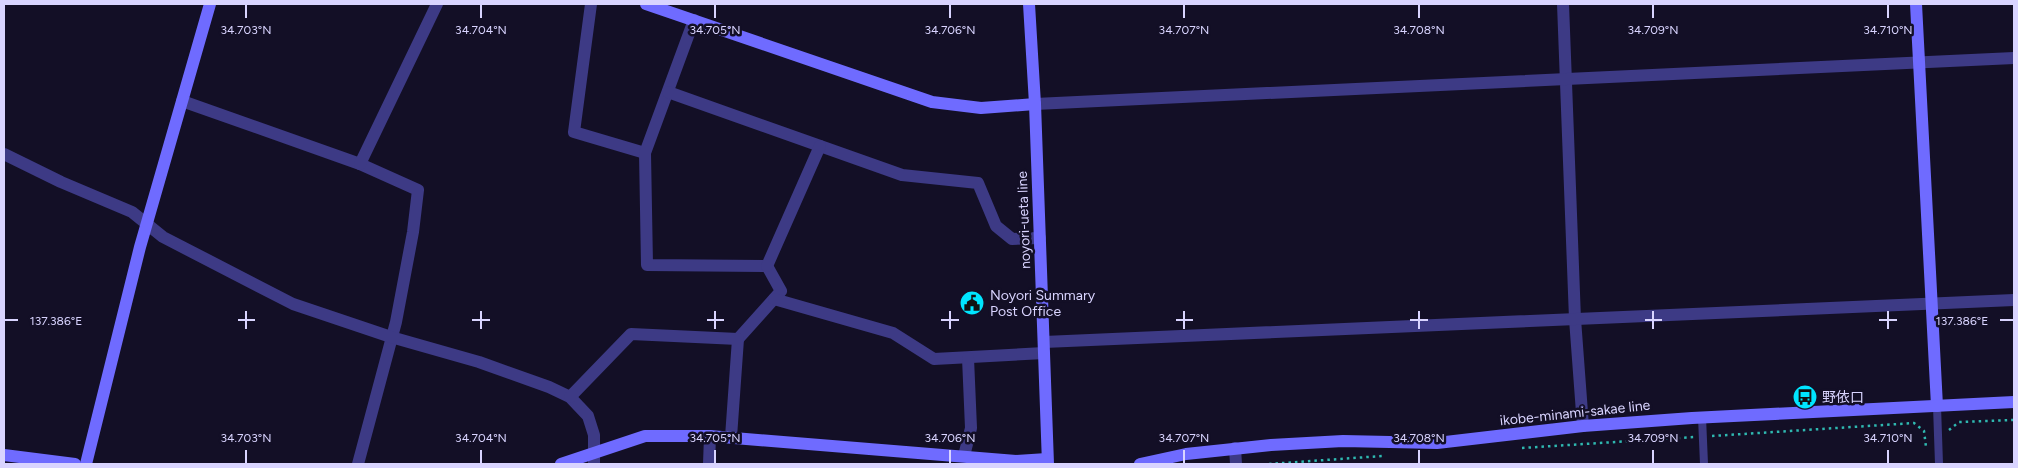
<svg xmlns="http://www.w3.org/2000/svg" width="2018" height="468" viewBox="0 0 2018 468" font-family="Figtree,'Noto Sans JP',sans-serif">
<rect width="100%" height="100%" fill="#130f26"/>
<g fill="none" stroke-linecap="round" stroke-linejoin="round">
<g stroke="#2fb8b0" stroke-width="2.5" stroke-dasharray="2.5 4" stroke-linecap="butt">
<path d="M1949 430 1959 422 2014 420"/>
<path d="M1712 436 1914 423 1924 431 1926 447"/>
<path d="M1522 448 1694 437"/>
<path d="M1269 464 1382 456"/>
</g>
<g stroke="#3d3a85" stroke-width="8">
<path d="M1937 406 1939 464"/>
<path d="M1702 417 1704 464"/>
</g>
<g stroke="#3d3a85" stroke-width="12">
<path d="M591 4 574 132 645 153"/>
<path d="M1563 4 1575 319 1583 426"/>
<path d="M694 20 645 153 647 265 767 266 781 291 738 339"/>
<path d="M668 92 902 175 978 183 996 226 1012 239 1040 238"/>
<path d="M182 101 360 164 418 190 413 232 396 322 358 464"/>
<path d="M1035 104 2014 58"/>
<path d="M4 154 61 182 132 212 163 237 293 304 391 337 479 362 549 387 570 397 588 416 594 435V464"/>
<path d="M360 164 437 4"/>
<path d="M767 266 820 146"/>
<path d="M774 299 893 333 934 359 1044 353"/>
<path d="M1044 342 2014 300"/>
<path d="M570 397 631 334 738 339 731 437"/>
<path d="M1235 448 1236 464"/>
<path d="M964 456 971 428 968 358"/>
<path d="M709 464 710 436"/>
</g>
<g stroke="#6f6bff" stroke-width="12">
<path d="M646 4 932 102 981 108 1035 104"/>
<path d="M1029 4 1035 104 1048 464"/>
<path d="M1916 4 1937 406"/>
<path d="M4 455 75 464"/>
<path d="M86 464 140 247 210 4"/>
<path d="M561 464 645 436H710L1016 461 1047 459"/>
<path d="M1140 464 1186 454 1271 445 1343 441 1437 443 1583 426 1692 418 2014 402"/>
</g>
</g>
<path fill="none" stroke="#d9d4ff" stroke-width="2" d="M246 5V18M481 5V18M715 5V18M950 5V18M1184 5V18M1419 5V18M1653 5V18M1888 5V18M246 311V329M481 311V329M715 311V329M950 311V329M1184 311V329M1419 311V329M1653 311V329M1888 311V329M5 320H18M238 320H255M472 320H490M707 320H724M941 320H959M1176 320H1193M1410 320H1428M1645 320H1662M1879 320H1897M2000 320H2013M246 450V463M481 450V463M715 450V463M950 450V463M1184 450V463M1419 450V463M1653 450V463M1888 450V463"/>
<defs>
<symbol id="civic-disc" viewBox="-11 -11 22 22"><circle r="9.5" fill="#00e5ff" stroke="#130f26"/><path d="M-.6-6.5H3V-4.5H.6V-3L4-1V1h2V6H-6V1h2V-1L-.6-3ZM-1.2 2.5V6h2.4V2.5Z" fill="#111"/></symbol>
<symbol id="bus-disc" viewBox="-11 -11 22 22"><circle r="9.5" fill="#00e5ff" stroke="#130f26"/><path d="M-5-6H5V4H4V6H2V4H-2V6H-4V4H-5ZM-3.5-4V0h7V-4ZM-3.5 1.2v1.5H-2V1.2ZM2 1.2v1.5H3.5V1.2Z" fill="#111"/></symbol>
</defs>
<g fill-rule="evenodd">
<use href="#civic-disc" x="958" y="289" width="28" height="28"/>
<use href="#bus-disc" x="1791" y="383" width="28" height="28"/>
</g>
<g text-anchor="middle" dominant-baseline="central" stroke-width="5" stroke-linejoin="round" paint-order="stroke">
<g font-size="14" fill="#d9d4ff" stroke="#130f26">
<text transform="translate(1024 220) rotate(-92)">noyori-ueta line</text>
<text transform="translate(1575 413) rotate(-6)">ikobe-minami-sakae line</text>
</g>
<g font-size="14" fill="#d9d4ff" stroke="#130f26" text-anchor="start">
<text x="990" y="295">Noyori Summary<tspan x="990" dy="16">Post Office</tspan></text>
<text x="1822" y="397">野依口</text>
</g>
</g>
<g font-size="12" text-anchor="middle" fill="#d9d4ff" stroke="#130f26" stroke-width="5" stroke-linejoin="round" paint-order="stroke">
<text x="246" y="34">34.703°N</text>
<text x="481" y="34">34.704°N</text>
<text x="715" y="34">34.705°N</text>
<text x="950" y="34">34.706°N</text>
<text x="1184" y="34">34.707°N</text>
<text x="1419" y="34">34.708°N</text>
<text x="1653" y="34">34.709°N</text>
<text x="1888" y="34">34.710°N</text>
<text x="1962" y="325">137.386°E</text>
<text x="56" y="325">137.386°E</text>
<text x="246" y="442">34.703°N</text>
<text x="481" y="442">34.704°N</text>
<text x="715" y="442">34.705°N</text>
<text x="950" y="442">34.706°N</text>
<text x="1184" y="442">34.707°N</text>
<text x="1419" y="442">34.708°N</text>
<text x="1653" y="442">34.709°N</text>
<text x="1888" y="442">34.710°N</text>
</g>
<rect width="2018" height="468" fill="none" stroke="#d9d4ff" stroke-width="10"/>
</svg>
